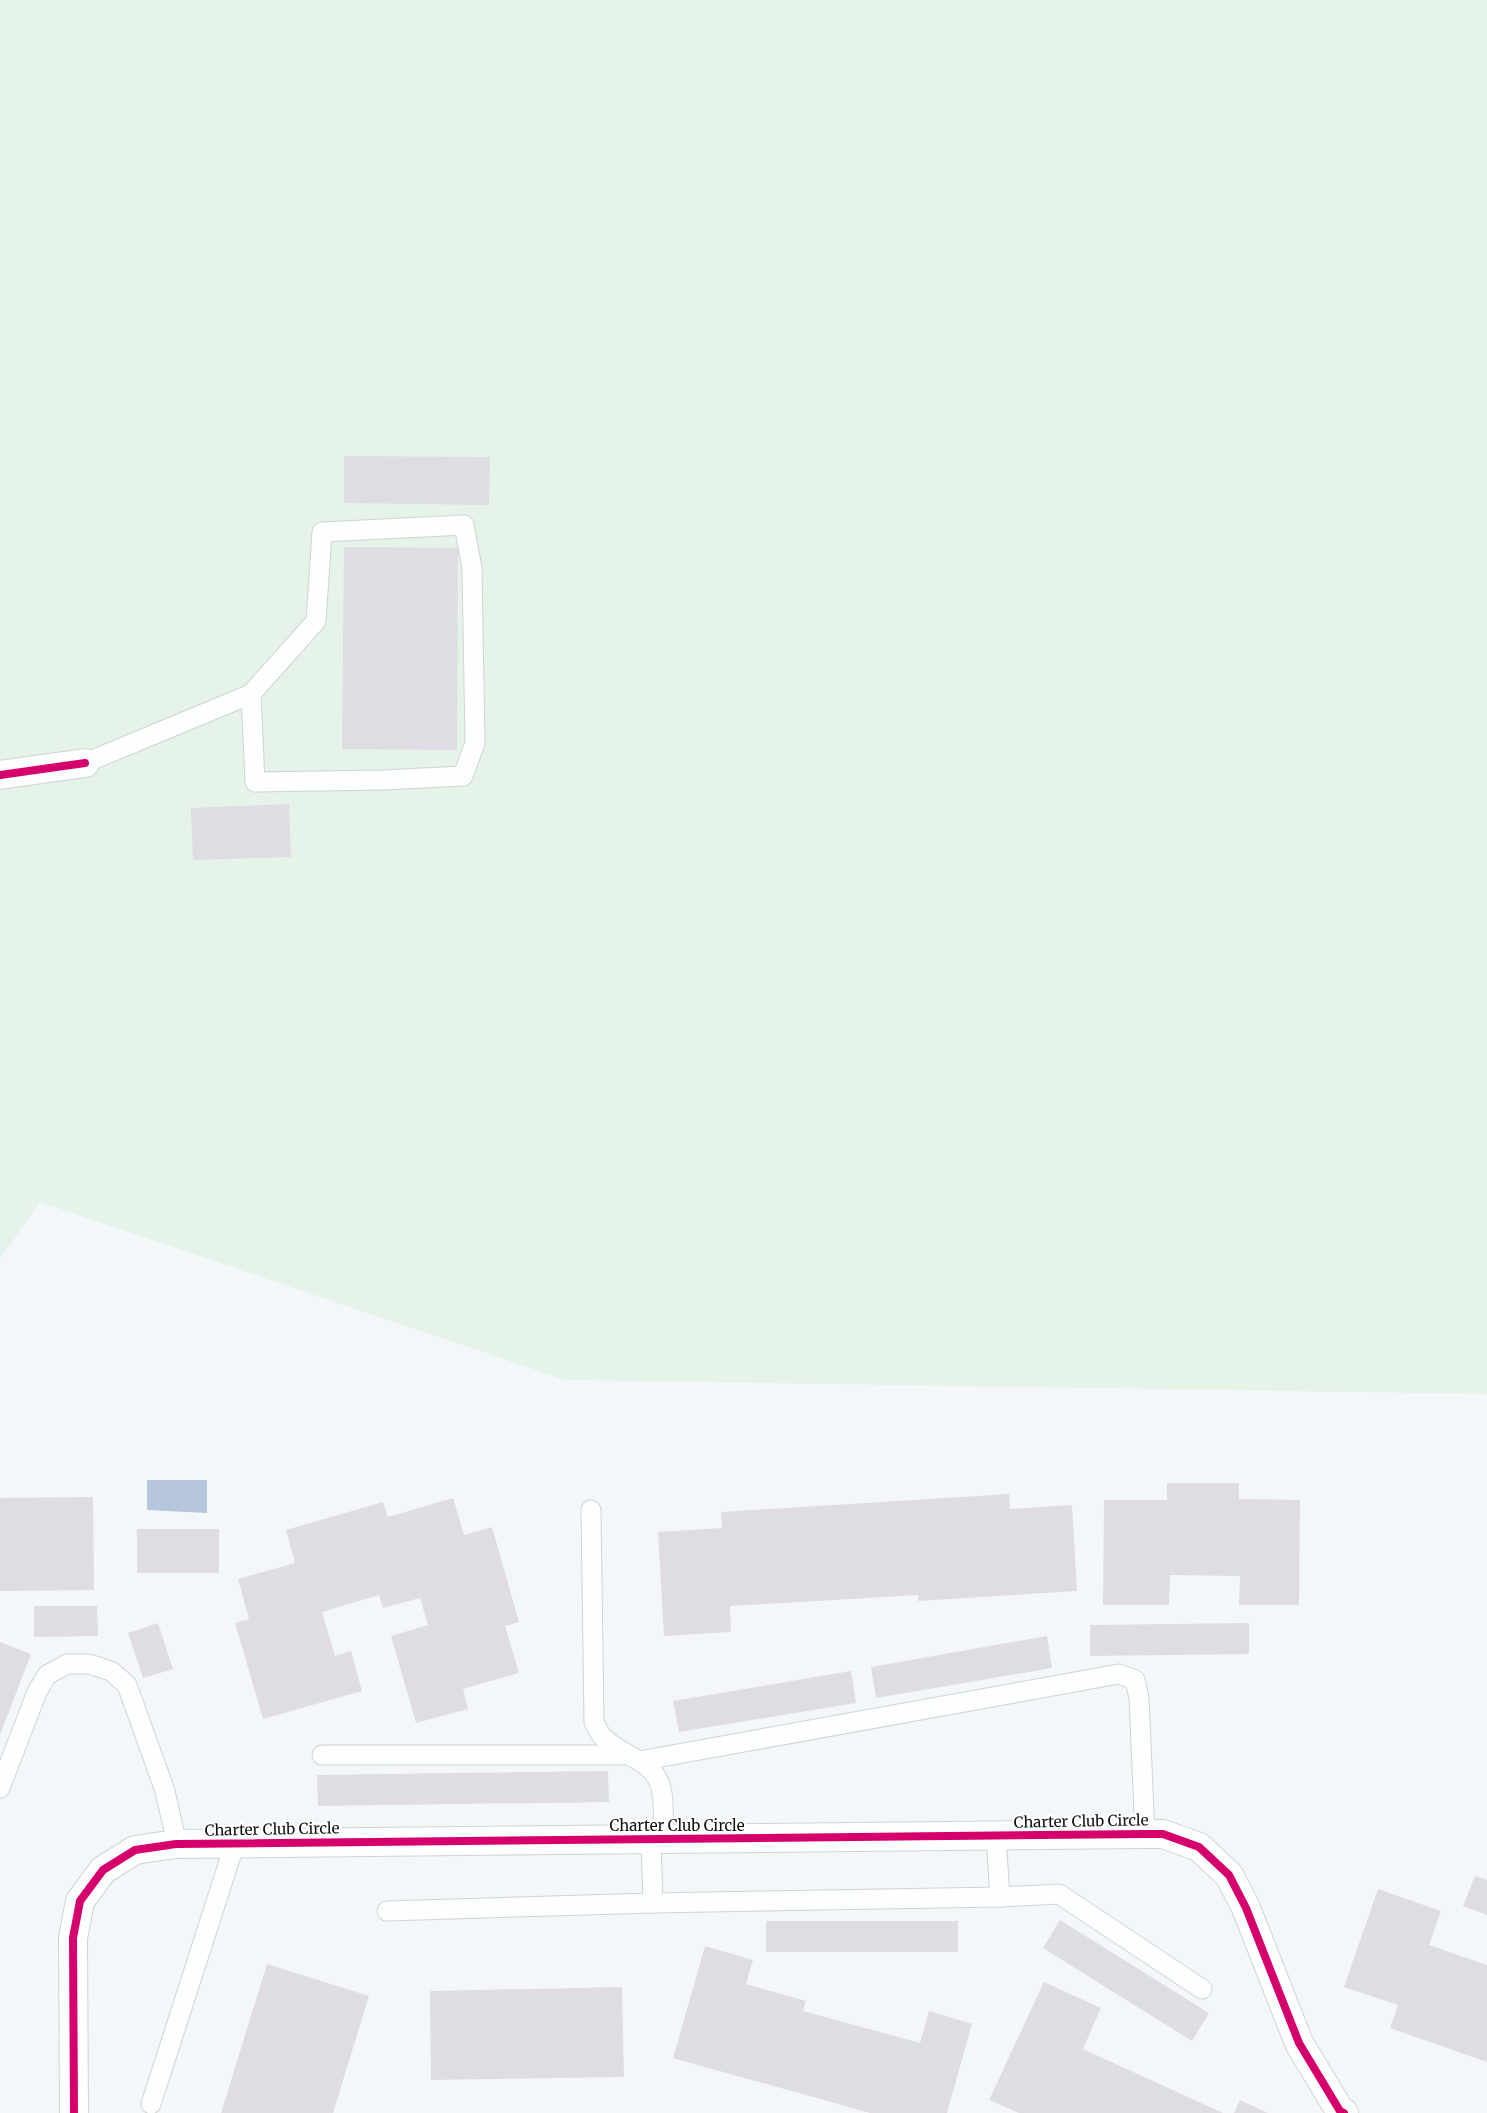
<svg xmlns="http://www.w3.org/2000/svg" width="1487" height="2113" viewBox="0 0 1487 2113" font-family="Merriweather,serif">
<rect width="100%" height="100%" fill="#f4f7fa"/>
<path fill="#e5f3e8" d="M0 0H1487V1394L565 1380 40 1202 0 1259Z"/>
<path fill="#b6c6dd" d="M147 1480H207V1513L147 1510Z"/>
<g fill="#e0dce4">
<path d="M344 456 490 457 489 505 344 503Z"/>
<path d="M344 547 458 548 457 750 342 749Z"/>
<path d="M289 804 291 857 193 860 191 808Z"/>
<path d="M1167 1483H1239V1499L1300 1500 1299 1605H1239L1240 1576 1170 1575 1169 1605H1103L1104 1500H1167Z"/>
<path d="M1009 1494 1010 1509 1072 1505 1077 1591 918 1601V1595L730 1606 731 1632 664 1636 658 1532 722 1528 721 1512Z"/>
<path d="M93 1497 94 1590 0 1591V1498Z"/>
<path d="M453 1498 464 1535 492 1527 519 1622 505 1626 519 1673 463 1689 468 1709 416 1723 391 1636 428 1625 420 1598 383 1608 379 1595 322 1612 335 1656 351 1651 362 1691 263 1719 235 1623 249 1619 238 1579 295 1563 286 1530 383 1502 388 1517Z"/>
<rect x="137" y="1529" width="82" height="44"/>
<path d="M34 1606H97L98 1636 34 1637Z"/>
<path d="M158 1623 173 1669 143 1678 128 1633Z"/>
<path d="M1249 1623V1654L1090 1656V1625Z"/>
<path d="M1047 1636 1052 1668 876 1698 871 1667Z"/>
<path d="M0 1642 31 1654 0 1735Z"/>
<path d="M851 1671 856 1703 679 1732 673 1701Z"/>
<path d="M608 1771 609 1802 318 1806 317 1775Z"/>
<path d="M1475 1876 1487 1880V1915L1463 1906Z"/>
<path d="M1378 1889 1441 1911 1429 1945 1487 1965V2062L1390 2028 1398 2005 1344 1987Z"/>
<path d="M1060 1920 1209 2013 1192 2041 1043 1948Z"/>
<rect x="766" y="1921" width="192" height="31"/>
<path d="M705 1946 753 1960 746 1984 806 2001 803 2011 920 2043 929 2011 972 2024 947 2113H870L673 2058Z"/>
<path d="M267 1964 369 1996 333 2113H221Z"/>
<path d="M1044 1982 1101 2008 1083 2049 1223 2113H1019L989 2100Z"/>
<path d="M622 1987 624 2077 431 2080 430 1991Z"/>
<path d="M1240 2100 1268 2113H1234Z"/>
</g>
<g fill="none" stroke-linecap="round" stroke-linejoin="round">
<defs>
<g id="lane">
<path d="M85 763 251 694 316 621 322 532 464 525 472 568 475 743 463 776 384 780 255 782 251 694"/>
<path d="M591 1510 594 1722C597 1727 599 1734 604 1738 622 1757 654 1759 661 1788 665 1804 663 1823 663 1839"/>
<path d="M322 1755H627"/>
<path d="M639 1761 1119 1674 1135 1680 1139 1698 1145 1834"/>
<path d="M0 1788 37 1692 47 1675 67 1664H89L111 1671 127 1685 165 1791 177 1844"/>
<path d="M651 1839 653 1903 1000 1897 996 1836"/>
<path d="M1000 1897 1059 1894 1202 1989"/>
<path d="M387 1911 653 1903"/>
<path d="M151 2104 235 1843"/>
</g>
<g id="street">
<path d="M0 775 85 763"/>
<path d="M74 2113 73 1938 80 1901 103 1870 135 1850 176 1844 1145 1834H1163L1199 1847 1229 1875 1246 1908 1299 2043 1340 2111 1344 2113"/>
</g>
</defs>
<use href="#lane" stroke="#d0d3d5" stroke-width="21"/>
<use href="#street" stroke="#d0d3d5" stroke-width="30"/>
<use href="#lane" stroke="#fdfefe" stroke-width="19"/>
<use href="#street" stroke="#fdfefe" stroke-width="28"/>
<defs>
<g id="cycleway">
<path d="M0 775 85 763"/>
<path d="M74 2113 73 1938 80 1901 103 1870 135 1850 176 1844 1145 1834H1163L1199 1847 1229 1875 1246 1908 1299 2043 1340 2111 1344 2113"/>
</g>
</defs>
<use href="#cycleway" stroke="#fff" stroke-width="11"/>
<use href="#cycleway" stroke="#d6006c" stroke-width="8"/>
</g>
<g text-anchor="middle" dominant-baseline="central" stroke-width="4.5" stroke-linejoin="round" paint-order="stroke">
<g font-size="15" fill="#0c0e0f" stroke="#fff">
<text transform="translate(1081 1821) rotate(-1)">Charter Club Circle</text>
<text x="677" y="1825">Charter Club Circle</text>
<text transform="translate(272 1829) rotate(-1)">Charter Club Circle</text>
</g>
</g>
</svg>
